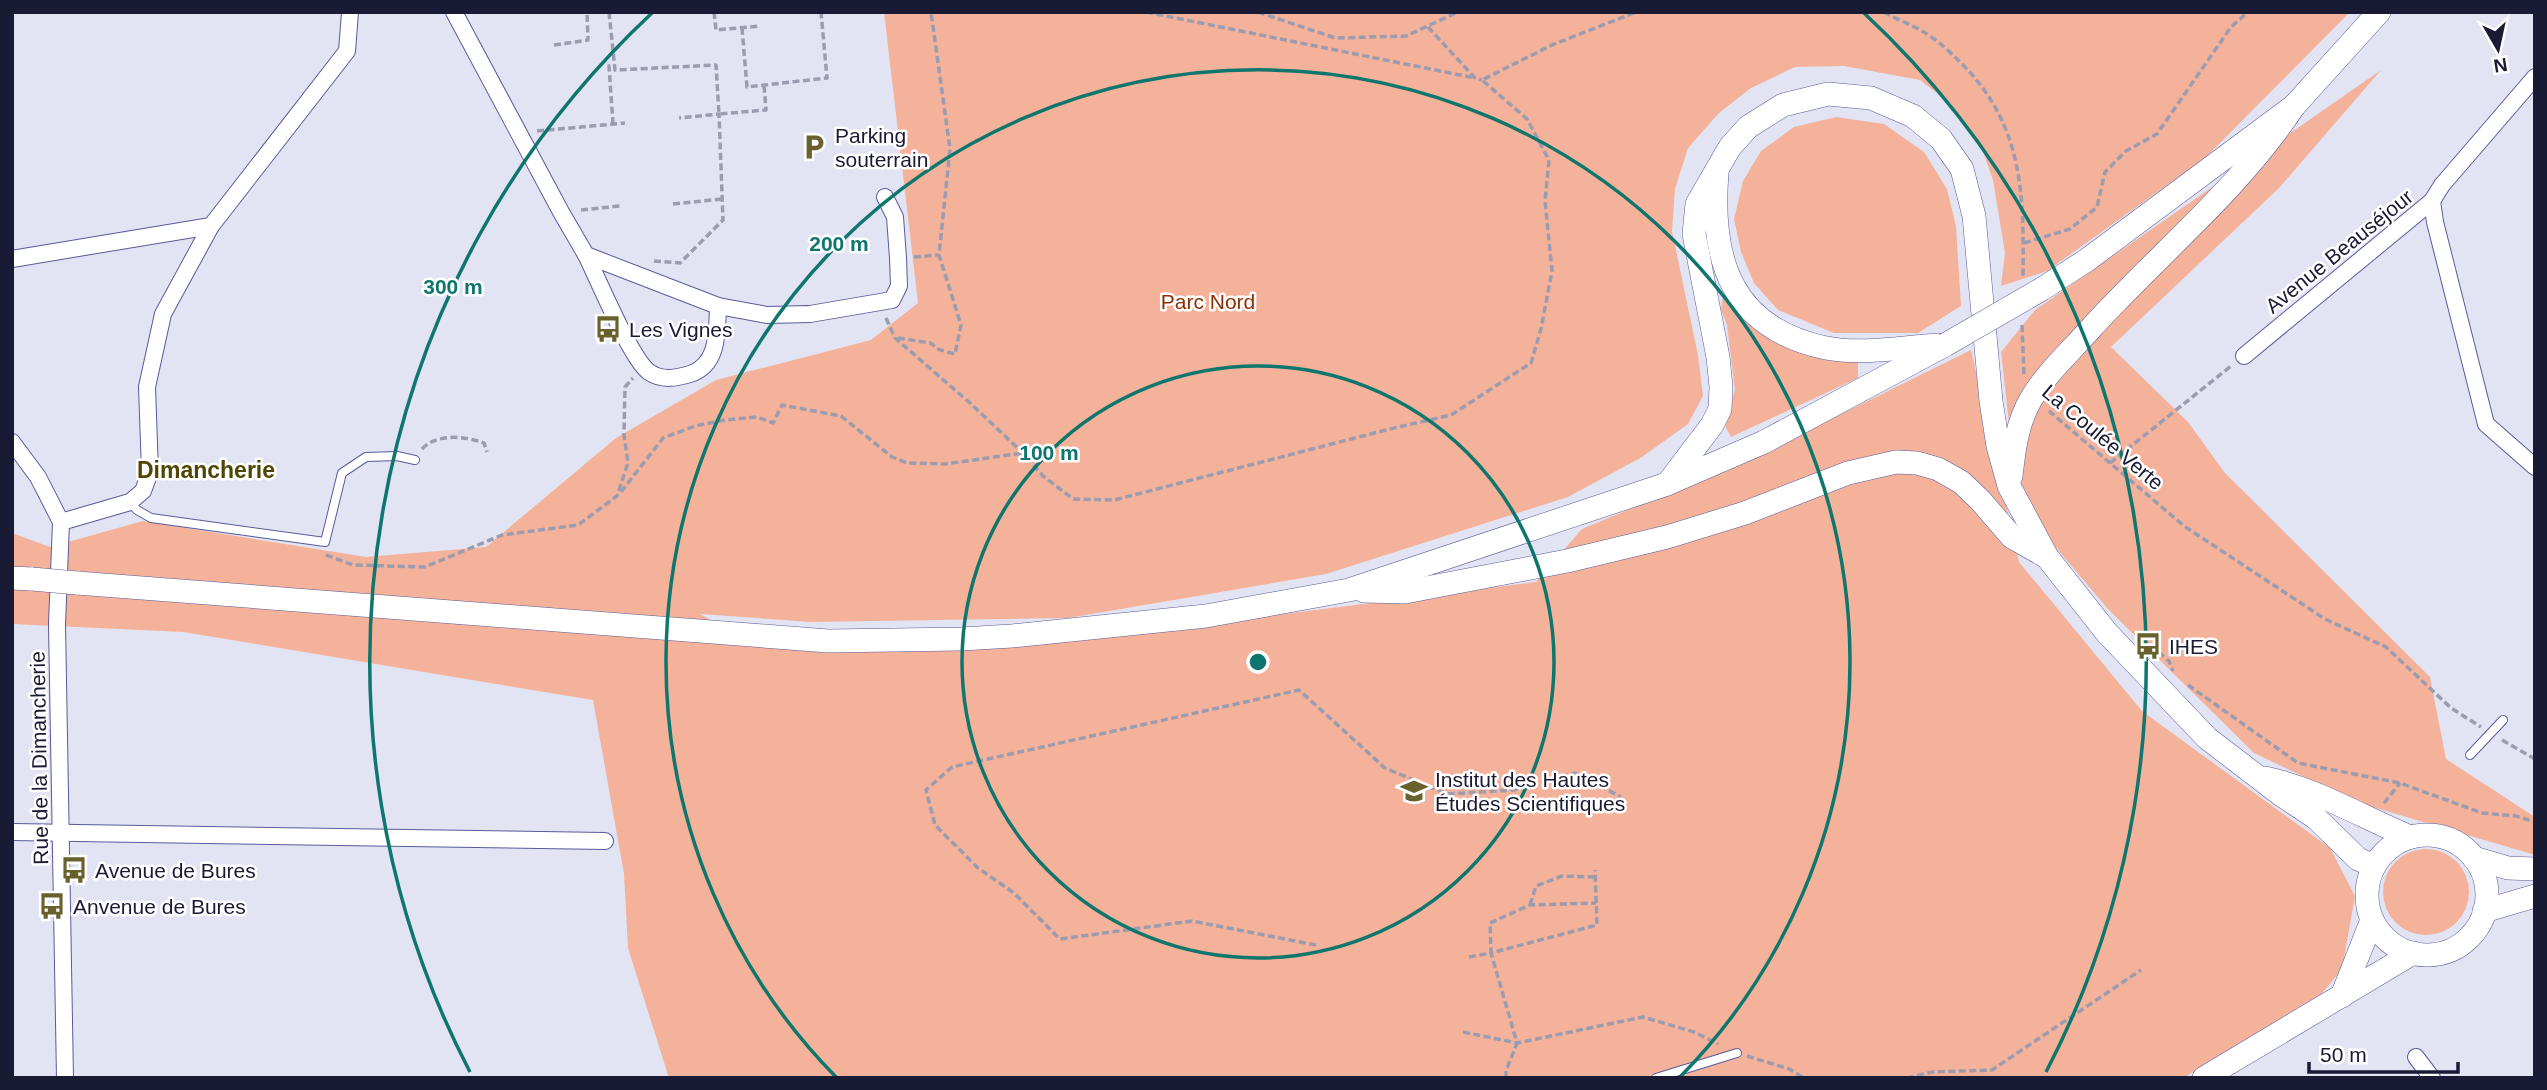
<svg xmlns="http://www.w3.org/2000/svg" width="2547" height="1090" viewBox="0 0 2547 1090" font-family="Helvetica,sans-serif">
<rect width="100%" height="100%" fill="#e2e4f3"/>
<g fill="#f5b29a">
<path d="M884 12H2350L2205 158 2047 271 2001 286 2005 253 1993 180 1980 143 1951 104 1920 80 1844 66 1795 67 1751 88 1719 113 1688 148 1675 189 1672 231 1698 355 1703 396 1688 424 1642 457 1568 497 1326 574 1068 618 811 622 700 614 761 648 1206 624 1536 582 1582 529 1752 458 1971 350 2019 562 2142 711 2330 848 2355 896 2342 969 2314 1003 2183 1078H669L628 948 624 874 593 700 183 632 12 624V533L50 547 143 521 366 557 486 547 616 438 716 380 871 340 918 303Z"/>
<path d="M2381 70 2279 188 2111 347 2188 422 2225 473 2430 677 2446 759 2535 817V855L2359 803 2254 753 2108 609 2018 503 2001 352 2035 310Z"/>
<path d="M1836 117 1884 124 1924 152 1947 189 1956 226 1961 306 1918 333H1834L1778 310 1754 283 1741 252 1734 219 1743 181 1761 151 1794 127Z"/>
<path d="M1723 295 1736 314 1768 336 1858 361V378L1731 437 1725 426 1735 390 1727 325 1721 309Z"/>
<circle cx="2426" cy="892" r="43"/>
</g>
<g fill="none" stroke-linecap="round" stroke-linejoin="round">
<defs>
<g id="lane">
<path d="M130 502 137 510 151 518 325 542 342 473 366 457 397 456 415 460"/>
<path d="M2470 755 2503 720"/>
<path d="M1656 1078 1737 1053"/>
</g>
<g id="street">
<path d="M454 12 561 212 586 255 718 306 767 315 810 314 892 300 899 286 898 258 895 217 885 197"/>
<path d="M2432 201 2435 222 2486 424 2535 467"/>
<path d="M586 255C598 279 631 359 649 372 662 381 677 378 690 374 719 365 717 331 718 306"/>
<path d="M12 259 211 226"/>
<path d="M2244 356 2432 201 2442 185 2535 77"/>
<path d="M12 442 38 477 61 522"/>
<path d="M61 522 130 502 143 491 150 472 147 387 163 314 211 226 347 51 350 12"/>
<path d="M61 522 57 624 65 1078"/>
<path d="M12 832 605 841"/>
<path d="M2416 1057 2432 1078"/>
</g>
<g id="secondary">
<path d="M1717 173C1710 260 1731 328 1826 348 1862 355 1902 347 1938 345"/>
<path d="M2042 289 2087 260 2294 106 2379 12"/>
<path d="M2011 476C2014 449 2017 423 2031 399 2047 372 2072 350 2093 326 2160 253 2239 189 2294 106"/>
<path d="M1668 483 1712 425 1720 409 1721 387 1718 357 1694 234 1697 204 1730 147 1748 127 1783 105 1828 94 1871 98 1913 116 1941 139 1962 169 1974 216 1991 401 1998 446 2009 486 2047 557 2107 633 2207 738 2280 794 2316 818 2358 859 2374 866"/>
<path d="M12 578 32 579"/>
<path d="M77 583 828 641 961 639 1012 636 1206 616 1349 590 1667 484 1764 442 1945 345"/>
<path d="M1364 591 1405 592 1567 561 1667 537 1745 513 1848 473 1896 462 1917 463 1938 469 1961 482 1980 500 2012 537 2047 557"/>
<path d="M2265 778C2316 789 2362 817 2410 837"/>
<circle cx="2427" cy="895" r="60"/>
<path d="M2474 858 2508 868 2535 869"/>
<path d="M2484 911 2535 896"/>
<path d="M2342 996 2372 920"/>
<path d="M2204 1078 2413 953"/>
</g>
</defs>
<use href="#lane" stroke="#585b9a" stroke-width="10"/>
<use href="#street" stroke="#585b9a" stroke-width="18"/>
<use href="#secondary" stroke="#585b9a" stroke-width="24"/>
<g stroke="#9b9caf" stroke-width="3.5" stroke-dasharray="7 3.5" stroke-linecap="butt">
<path d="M609 12 615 70 716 65 719 114 766 110 764 85"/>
<path d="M714 12 716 30 760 26"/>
<path d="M1146 12 1475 78"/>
<path d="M1258 12 1335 38 1406 36 1458 12"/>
<path d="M1884 12C1896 19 1910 24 1922 31 1936 39 1949 51 1960 62 2023 124 2024 192 2023 276"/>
<path d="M1428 27 1475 78 1482 80"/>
<path d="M742 28 747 87 827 78 821 12"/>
<path d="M554 45 588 40 587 12"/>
<path d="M613 124 609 66 614 65"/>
<path d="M537 131 625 123"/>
<path d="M673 204 722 199"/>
<path d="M581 210 620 206"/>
<path d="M2024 243 2070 229 2097 207 2105 172 2126 151 2157 134 2231 27 2248 12"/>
<path d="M914 257 939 255"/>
<path d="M654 261 680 263 723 220 719 114 679 118"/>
<path d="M886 318 895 338 970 403 1023 453 1043 476 1073 499 1114 500 1390 429 1451 415 1531 363 1541 329 1552 271 1545 201 1549 160 1527 119 1482 80 1552 45 1636 12"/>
<path d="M2022 325 2024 374"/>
<path d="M898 338 931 343 937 349 955 354 961 325 939 255 950 149 931 12"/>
<path d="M2049 411 2184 526 2325 619 2386 647 2451 708 2481 727"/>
<path d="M422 449C437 433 464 436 484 443L487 452"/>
<path d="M2110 463 2231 366"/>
<path d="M621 492 663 438 695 426 725 420 757 417 773 423 782 405 841 416 892 457 907 463 945 464 1023 453"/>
<path d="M326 555 353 565 425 567 502 535 578 525 617 496 628 463 624 435 625 387 633 378"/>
<path d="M2151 645 2169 661 2173 671"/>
<path d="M2188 685 2298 763 2400 783 2482 813 2516 816 2535 822"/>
<path d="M2502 740 2535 759"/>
<path d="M2384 803 2400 783"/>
<path d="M1530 905 1536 886 1562 876 1596 877"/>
<path d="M1316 945 1192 921 1060 939 1014 893 978 868 935 825 926 790 952 767 1299 690 1385 768 1447 794 1514 790 1575 773 1621 797"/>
<path d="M1469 957 1491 953 1490 923 1530 905 1596 903"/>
<path d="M1463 1032 1517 1043 1643 1017 1694 1032 1718 1044"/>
<path d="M1747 1056 1789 1069 1804 1078"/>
<path d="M1506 1078V1071L1517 1043 1491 953 1597 925 1595 870"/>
<path d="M1907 1078 1932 1072 1992 1070 2141 970"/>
</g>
<use href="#lane" stroke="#fff" stroke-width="8"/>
<use href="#street" stroke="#fff" stroke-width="16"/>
<use href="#secondary" stroke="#fff" stroke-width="23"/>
<defs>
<g id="secondary-bridge">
<path d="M1945 345 2042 289"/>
<path d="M32 579 77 583"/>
</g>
</defs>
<use href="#secondary-bridge" stroke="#585b9a" stroke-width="24" stroke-linecap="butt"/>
<use href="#secondary-bridge" stroke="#fff" stroke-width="23"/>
</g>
<g fill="none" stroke="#0f766e" stroke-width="3.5">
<circle cx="1258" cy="662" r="296"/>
<path d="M836 1077A592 592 0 1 1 1680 1077"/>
<path d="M470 1072A888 888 0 0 1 652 13M1864 13A888 888 0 0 1 2046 1072"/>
</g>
<defs>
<symbol id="parking-bare" viewBox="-9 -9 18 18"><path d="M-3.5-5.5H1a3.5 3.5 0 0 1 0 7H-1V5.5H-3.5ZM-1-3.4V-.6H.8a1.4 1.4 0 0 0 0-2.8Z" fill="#69612d" stroke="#fff" stroke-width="2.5" paint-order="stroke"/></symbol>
<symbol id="bus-bare" viewBox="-9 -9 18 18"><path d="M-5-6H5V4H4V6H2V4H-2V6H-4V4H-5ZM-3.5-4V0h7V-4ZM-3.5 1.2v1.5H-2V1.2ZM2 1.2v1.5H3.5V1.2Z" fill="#69612d" stroke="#fff" stroke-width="2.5" paint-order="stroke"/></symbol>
<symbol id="university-bare" viewBox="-9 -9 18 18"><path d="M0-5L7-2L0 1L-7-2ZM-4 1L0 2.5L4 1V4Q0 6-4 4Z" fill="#69612d" stroke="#fff" stroke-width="2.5" paint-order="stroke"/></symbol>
</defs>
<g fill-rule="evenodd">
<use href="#parking-bare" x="795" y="128" width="38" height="38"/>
<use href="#bus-bare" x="589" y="310" width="38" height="38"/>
<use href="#bus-bare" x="2129" y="627" width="38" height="38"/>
<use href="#university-bare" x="1395" y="772" width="38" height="38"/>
<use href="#bus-bare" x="55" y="851" width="38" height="38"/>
<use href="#bus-bare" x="33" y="887" width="38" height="38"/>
</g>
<g text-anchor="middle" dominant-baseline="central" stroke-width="5" stroke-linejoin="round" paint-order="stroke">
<g font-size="21" fill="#191a34" stroke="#fff" text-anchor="start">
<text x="835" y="135">Parking<tspan x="835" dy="24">souterrain</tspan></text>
<text x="629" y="329">Les Vignes</text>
<text x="2169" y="646">IHES</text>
<text x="1435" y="779">Institut des Hautes<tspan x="1435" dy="24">Études Scientifiques</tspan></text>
<text x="95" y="870">Avenue de Bures</text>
<text x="73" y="906">Anvenue de Bures</text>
</g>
<g font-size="21" fill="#191a34" stroke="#fff">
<text transform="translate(2339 251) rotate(-39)">Avenue Beauséjour</text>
<text transform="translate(2103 437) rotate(40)">La Coulée Verte</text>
<text transform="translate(39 758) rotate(-91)">Rue de la Dimancherie</text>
</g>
<g font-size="21" fill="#8b3006" stroke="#fff">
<text x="1208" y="301">Parc Nord</text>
</g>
<g font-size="23" font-weight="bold" fill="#504603" stroke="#fff">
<text x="206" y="470">Dimancherie</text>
</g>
</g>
<circle cx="1258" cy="662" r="10" fill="#0f766e" stroke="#fff" stroke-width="3.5"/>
<g font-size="21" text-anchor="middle" font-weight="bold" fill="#0f766e" stroke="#fff" stroke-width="5" stroke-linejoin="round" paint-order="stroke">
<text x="839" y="251">200 m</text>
<text x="453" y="294">300 m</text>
<text x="1049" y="460">100 m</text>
</g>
<rect width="2547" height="1090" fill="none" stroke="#191a34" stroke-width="28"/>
<g transform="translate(2498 49) rotate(171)" stroke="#ffffff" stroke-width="5" paint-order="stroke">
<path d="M0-5L12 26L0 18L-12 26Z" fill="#191a34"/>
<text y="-10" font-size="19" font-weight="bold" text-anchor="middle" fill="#191a34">N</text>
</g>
<path d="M2309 1062v10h149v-10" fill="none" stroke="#191a34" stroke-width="3.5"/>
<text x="2320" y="1062" font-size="21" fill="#191a34" stroke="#ffffff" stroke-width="5" paint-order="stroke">50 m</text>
</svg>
